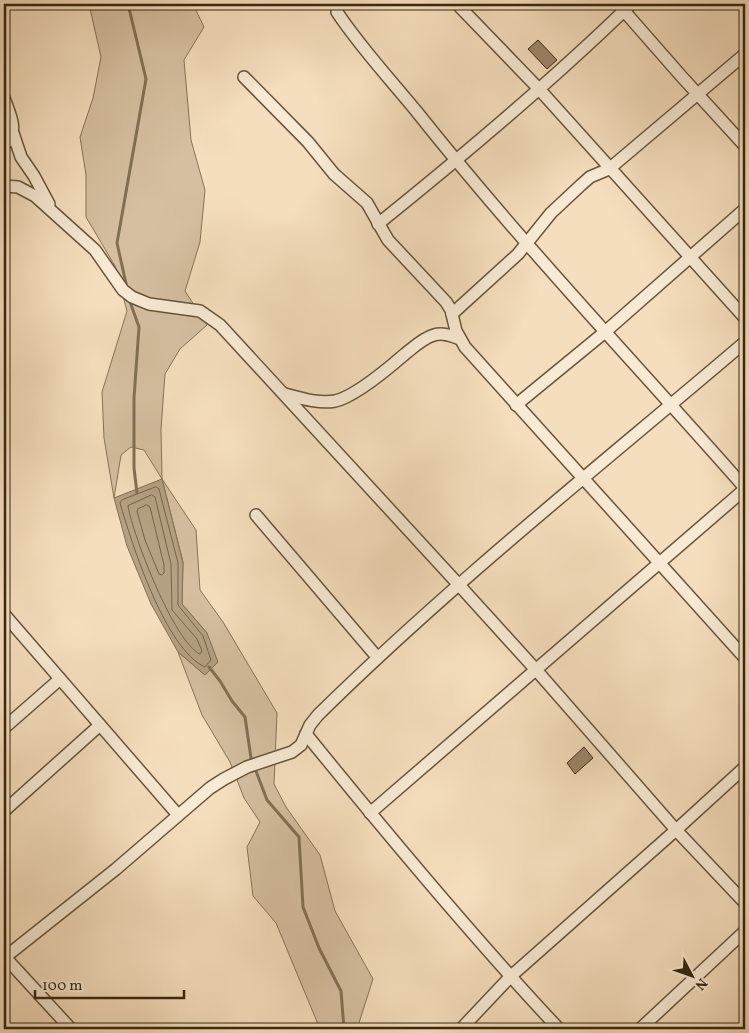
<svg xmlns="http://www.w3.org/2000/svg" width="749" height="1033" viewBox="0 0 749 1033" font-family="Vollkorn,serif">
<rect width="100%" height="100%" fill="#f5debd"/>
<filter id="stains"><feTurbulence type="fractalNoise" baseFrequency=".004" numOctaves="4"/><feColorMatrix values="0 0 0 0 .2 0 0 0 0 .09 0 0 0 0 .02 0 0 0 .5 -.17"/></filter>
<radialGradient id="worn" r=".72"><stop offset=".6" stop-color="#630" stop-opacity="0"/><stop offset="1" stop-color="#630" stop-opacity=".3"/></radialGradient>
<path fill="#d5bfa0" stroke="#867358" d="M89 4H193L204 27 184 60 191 140 205 190 200 242 185 291 207 325 180 349 165 374 161 429 162 479 196 530 200 590 223 622 277 713 274 784 286 807 320 855 335 911 373 979 357 1029H320L276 923 253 896 247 847 260 822 244 798 230 762 202 715 178 652 205 675 207 633 182 604 183 562 162 479 144 450 131 447 121 455 114 498 104 438 102 392 127 311 115 266 86 217V175L80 137 93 98 101 57Z"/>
<path fill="#b4a082" stroke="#827054" d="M162 479 183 563 182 604 207 633 218 662 205 675 178 652 151 604 127 546 114 498Z"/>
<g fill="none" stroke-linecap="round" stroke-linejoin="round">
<g stroke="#766449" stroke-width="1">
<path d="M156 487 159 489 178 563V605L203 636 211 660 205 667C165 649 132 544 120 503L122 500Z"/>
<path d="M152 495 155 497 171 564 172 610 197 639 202 651 200 654C174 642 133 536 128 506Z"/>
<path d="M147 505 150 507 164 565V573L162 575 159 574 145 540 137 511 138 509Z"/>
</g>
<g stroke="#827054" stroke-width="3">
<path d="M127 288 117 243 146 79 128 4"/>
<path d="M129 299 139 327 134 398V468L137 493"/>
<path d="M209 667 220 681 232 701 245 717 251 758 267 800 299 837 303 907 319 948 341 991 344 1029"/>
</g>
</g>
<g fill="#9a866a" stroke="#372710">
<path d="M538 40 557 60 547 69 528 49Z"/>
<path d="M584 747 593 758 575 774 567 763Z"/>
</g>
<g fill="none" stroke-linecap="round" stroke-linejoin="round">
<defs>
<g id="minor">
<path d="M457 4 539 89 745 318"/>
<path d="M618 4 682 77 745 146"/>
<path d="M337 12C360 47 390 79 417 112 521 243 635 363 745 488"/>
<path d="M244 77 308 142 334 174 367 203 388 240 446 302 451 310 456 331 465 347 745 658"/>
<path d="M4 98C10 115 20 132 4 145"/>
<path d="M13 133 21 157 34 176 49 204"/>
<path d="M4 186 18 187 35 196 95 250 123 290 132 297 149 304 200 311 220 325 459 585 537 671 676 830 745 903"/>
<path d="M378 224C465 154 551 82 631 4"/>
<path d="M452 314 518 254 551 213 581 185 590 177 609 169 745 54"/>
<path d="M285 394C300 398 319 404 335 401 354 397 390 367 405 354 414 347 423 338 434 335 443 332 452 336 460 339"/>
<path d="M516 405 605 332 745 209"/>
<path d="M256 515 377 657"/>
<path d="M4 614 178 815"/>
<path d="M4 728 60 679"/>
<path d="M306 734C387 834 470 934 559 1029"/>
<path d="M4 811 100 725"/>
<path d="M370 813 745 489"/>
<path d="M4 956 71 1029"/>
<path d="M4 958 116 869 210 788 224 779 247 767 292 752 301 745 310 725 318 715C453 582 602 464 745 342"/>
<path d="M461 1029 510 977 676 830 745 767"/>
<path d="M640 1029 745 931"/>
</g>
</defs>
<use href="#minor" stroke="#66553b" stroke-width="14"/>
<use href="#minor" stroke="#f8ead4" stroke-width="11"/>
</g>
<rect width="749" height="1033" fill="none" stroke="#f5debd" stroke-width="20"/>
<rect x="5" y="5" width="739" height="1023" fill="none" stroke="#372710" stroke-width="2.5"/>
<rect x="10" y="10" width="729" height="1013" fill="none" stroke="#372710"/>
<g transform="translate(692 976) rotate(131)" stroke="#f8ead4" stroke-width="4" paint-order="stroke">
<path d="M0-4L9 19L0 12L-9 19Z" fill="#372710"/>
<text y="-8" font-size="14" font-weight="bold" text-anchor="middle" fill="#372710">N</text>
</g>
<path d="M35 990v8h149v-8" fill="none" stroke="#372710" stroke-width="2.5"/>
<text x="42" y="990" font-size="15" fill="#372710" stroke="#f8ead4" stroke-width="4" paint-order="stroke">100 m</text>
<rect width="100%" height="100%" filter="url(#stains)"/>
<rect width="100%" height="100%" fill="url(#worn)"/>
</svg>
